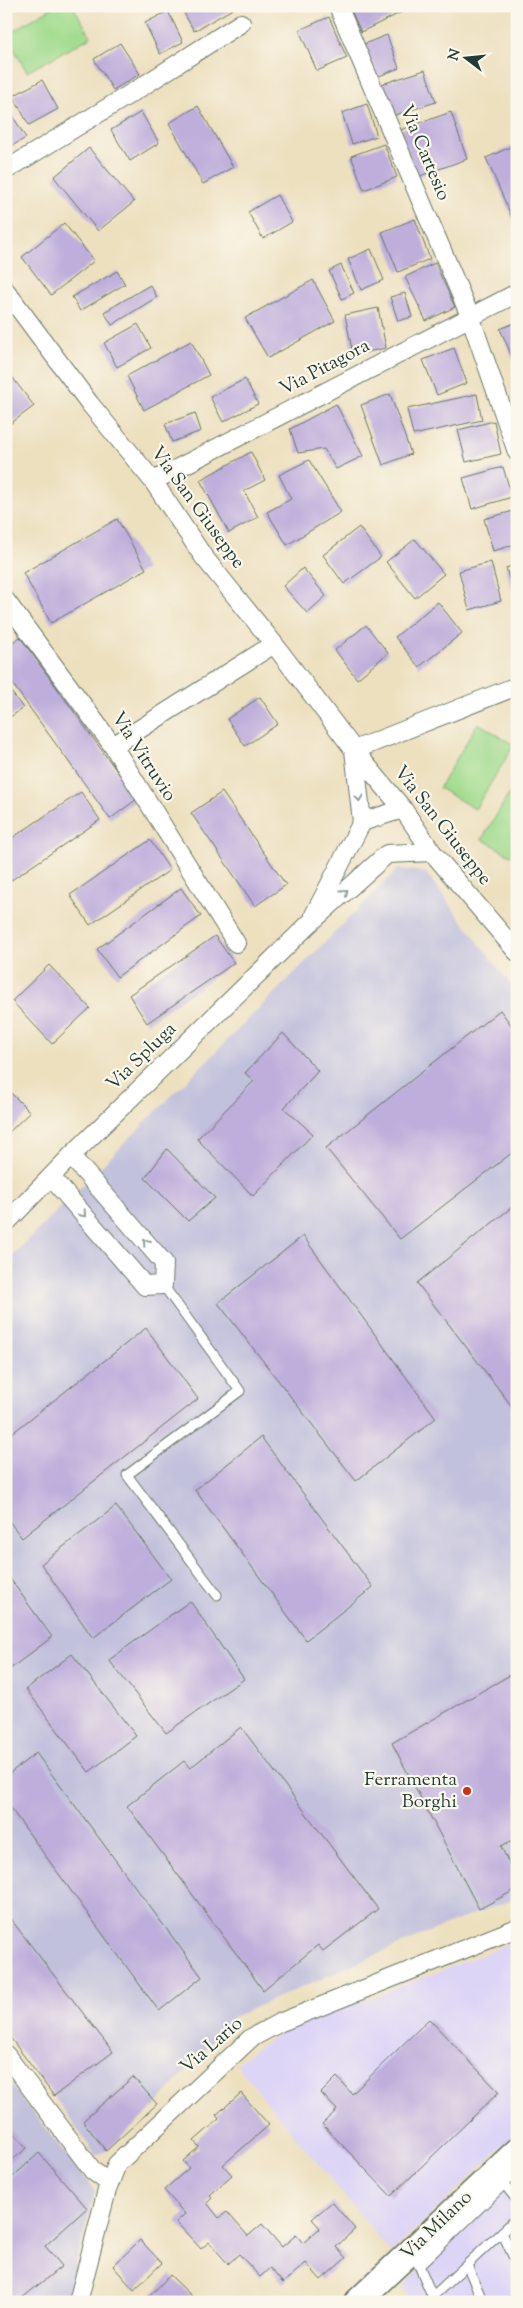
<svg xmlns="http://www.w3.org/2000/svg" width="523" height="2308" viewBox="0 0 523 2308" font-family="'Sorts Mill Goudy',serif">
<rect width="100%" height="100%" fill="#fbf7ec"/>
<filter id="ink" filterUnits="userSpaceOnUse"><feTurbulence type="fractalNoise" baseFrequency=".02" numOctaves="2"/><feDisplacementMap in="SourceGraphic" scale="10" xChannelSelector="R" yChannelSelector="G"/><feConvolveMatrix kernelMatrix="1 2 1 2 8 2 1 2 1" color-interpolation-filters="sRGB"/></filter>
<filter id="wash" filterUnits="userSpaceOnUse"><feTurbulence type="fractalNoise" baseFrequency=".0096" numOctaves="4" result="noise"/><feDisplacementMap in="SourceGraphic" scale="20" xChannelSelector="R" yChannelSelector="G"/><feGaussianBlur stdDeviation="1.12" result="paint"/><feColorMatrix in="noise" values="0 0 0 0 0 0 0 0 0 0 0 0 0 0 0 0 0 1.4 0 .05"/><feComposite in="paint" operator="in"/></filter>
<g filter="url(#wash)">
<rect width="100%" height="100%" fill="#ede0bf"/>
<g fill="#ddd5f6">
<path d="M517 1941V2132L391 2253 236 2064 258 2047 281 2033Z"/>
<path d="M517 2177V2302H410L403 2286Z"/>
</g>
<g fill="#c2c1dc">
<path d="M399 868 426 873 517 993V1898L443 1926 233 2017 157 2104 106 2151 96 2156 6 2028V1262Z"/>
<path d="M6 2079 95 2191 66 2302H6Z"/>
</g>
<g fill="#a1db8d" stroke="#608c60">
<path d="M55 6H73L91 37 27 72 6 35Z"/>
<path d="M478 723 514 745 475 809 439 788Z"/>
<path d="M517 781V859L482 839Z"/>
</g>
<g id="blocks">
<g fill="#beaedb">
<path d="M180 6H238L194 31Z"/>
<path d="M349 6H407L408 9 361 32Z"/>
<path d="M168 11 183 42 160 54 145 23Z"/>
<path d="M329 17 347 58 317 71 299 30Z"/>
<path d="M387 35 399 68 377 77 364 44Z"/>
<path d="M120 43 140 74 113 90 94 59Z"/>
<path d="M425 70 436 102 386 118 376 86Z"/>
<path d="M42 80 58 109 29 125 13 96Z"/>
<path d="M367 104 377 136 352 144 342 113Z"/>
<path d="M198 106 233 167 203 184 169 123Z"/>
<path d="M8 108 26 138 6 149V110Z"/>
<path d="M141 112 159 143 130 161 111 130Z"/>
<path d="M451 112 467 159 417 177 400 130Z"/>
<path d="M384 144 397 177 364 190 351 156Z"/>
<path d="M517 144V229L486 158Z"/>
<path d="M89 148 134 202 98 231 54 177Z"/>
<path d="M277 195 292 222 263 239 248 212Z"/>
<path d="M415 219 430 259 398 272 382 232Z"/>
<path d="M64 223 94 261 51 295 22 257Z"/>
<path d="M371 249 384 280 361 290 348 259Z"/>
<path d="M435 263 455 307 426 321 405 277Z"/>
<path d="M341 265 354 293 342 299 329 271Z"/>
<path d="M117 271 125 284 80 311 72 297Z"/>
<path d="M313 280 335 321 268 358 245 318Z"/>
<path d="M150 285 157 297 112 325 104 312Z"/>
<path d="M405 293 412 317 398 321 390 297Z"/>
<path d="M378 308 386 348 353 355 345 315Z"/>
<path d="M517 322V368L500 329Z"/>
<path d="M138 324 151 348 117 367 104 343Z"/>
<path d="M191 341 209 375 144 410 127 376Z"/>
<path d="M454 348 467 383 437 395 423 360Z"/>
<path d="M6 369 34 406 6 427Z"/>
<path d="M245 379 258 404 223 422 210 397Z"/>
<path d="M390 394 411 454 383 465 361 405Z"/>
<path d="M477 394 482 420 413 435 407 409Z"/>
<path d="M336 404 363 456 336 469 324 449 298 453 290 429Z"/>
<path d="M195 413 201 431 172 442 165 424Z"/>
<path d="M494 421 501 454 466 462 458 430Z"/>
<path d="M251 452 265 480 244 491 258 517 229 533 200 480Z"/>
<path d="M309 460 341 512 287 545 267 512 291 499 279 475Z"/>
<path d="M503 467 512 497 472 509 463 478Z"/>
<path d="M517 510V544L493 551 484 519Z"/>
<path d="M117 519 146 569 51 623 23 573Z"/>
<path d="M359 527 381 557 344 584 323 555Z"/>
<path d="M415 539 444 574 415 598 386 562Z"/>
<path d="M491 562 501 601 469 610 459 571Z"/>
<path d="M517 564V593L514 594 506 568Z"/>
<path d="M303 568 326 596 307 613 283 586Z"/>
<path d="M438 602 462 633 419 667 395 637Z"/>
<path d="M366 625 388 653 357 679 335 650Z"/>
<path d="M20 637 137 799 110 819 6 675V647Z"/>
<path d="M6 685 23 708 6 720Z"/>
<path d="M260 697 278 724 245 746 227 719Z"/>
<path d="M81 792 100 820 10 881 6 875V842Z"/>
<path d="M222 792 286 885 255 906 191 813Z"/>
<path d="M150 840 170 870 90 925 70 895Z"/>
<path d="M181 888 201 916 117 977 97 949Z"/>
<path d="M215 936 234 963 147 1023 129 995Z"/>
<path d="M49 965 90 1008 52 1044 12 1001Z"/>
<path d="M500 1010 517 1033V1149L400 1239 326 1148Z"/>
<path d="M283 1033 318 1071 284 1108 313 1134 253 1196 197 1139 254 1081 245 1073Z"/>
<path d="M6 1088 30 1112 6 1135Z"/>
<path d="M167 1149 215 1198 188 1221 145 1178Z"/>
<path d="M517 1203V1407L514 1409 417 1283Z"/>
<path d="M303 1236 436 1418 356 1481 218 1303Z"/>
<path d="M146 1328 198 1399 22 1538 6 1517V1438Z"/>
<path d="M261 1437 373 1587 306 1640 195 1490Z"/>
<path d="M116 1506 171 1579 93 1638 41 1564Z"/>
<path d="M6 1573 52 1637 6 1672Z"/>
<path d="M190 1601 244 1679 166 1733 109 1660Z"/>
<path d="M72 1654 136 1736 89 1772 26 1689Z"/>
<path d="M517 1671V1838L501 1846 517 1881V1889L479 1909 392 1743Z"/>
<path d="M241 1727 378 1909 323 1951 318 1945 263 1990 127 1806 184 1761 190 1768Z"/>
<path d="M36 1753 202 1977 159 2011 6 1802V1776Z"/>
<path d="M6 1913 113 2052 54 2096 6 2032Z"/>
<path d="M429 2019 499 2092 391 2196 322 2124 337 2110 321 2093 337 2077 352 2094Z"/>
<path d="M133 2077 157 2104 106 2151 83 2121Z"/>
<path d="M241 2093 269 2125 223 2165 232 2175 210 2195 212 2198 207 2203 219 2218 227 2212 248 2236 262 2224 282 2247 296 2235 303 2243 320 2228 312 2219 332 2202 355 2229 336 2247 346 2258 321 2280 306 2263 283 2283 270 2268 260 2277 239 2254 228 2264 209 2242 201 2249 176 2222 185 2214 164 2190 189 2168 183 2161 199 2147 194 2141 219 2119 216 2115Z"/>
<path d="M6 2125 27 2148 6 2165Z"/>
<path d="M39 2153 87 2208 45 2246 62 2266 17 2302H6V2183Z"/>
<path d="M140 2240 162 2263 134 2290 113 2266Z"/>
<path d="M170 2275 175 2280 198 2302H144Z"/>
</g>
</g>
</g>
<g filter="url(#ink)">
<use href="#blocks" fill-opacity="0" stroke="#677665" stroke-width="1"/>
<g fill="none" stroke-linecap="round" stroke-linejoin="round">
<defs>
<g id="lane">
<path d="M163 1285 240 1391 127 1475 217 1595"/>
<path d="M504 2184 517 2200"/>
<path d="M502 2232 517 2265"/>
<path d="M417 2261 435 2302"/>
<path d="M467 2265 483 2302"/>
<path d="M419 2266 517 2172"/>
<path d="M432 2297 517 2218"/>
</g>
<g id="street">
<path d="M338 6 470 316 517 452"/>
<path d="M6 170 143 86 241 23"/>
<path d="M6 291 90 404 153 481 203 556 274 644 354 750 403 809 432 852 517 952"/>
<path d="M153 481 517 293"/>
<path d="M6 601 113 746 236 943"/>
<path d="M113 746 274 644"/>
<path d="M362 822 403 809"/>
<path d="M314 915 362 822 354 750 517 686"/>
<path d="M51 1177 145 1286 163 1285 164 1263 71 1156"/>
<path d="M6 1223 71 1156 309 924 387 854 432 852"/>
<path d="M6 2055 93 2171 109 2183"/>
<path d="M78 2302 107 2190 117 2164 251 2038 279 2023 517 1928"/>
</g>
<path id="secondary" d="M357 2302 517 2151"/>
</defs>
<use href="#lane" stroke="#677665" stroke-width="11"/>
<use href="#street" stroke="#677665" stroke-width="20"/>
<use href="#secondary" stroke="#677665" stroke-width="28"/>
<use href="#lane" stroke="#fff" stroke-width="9"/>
<use href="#street" stroke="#fff" stroke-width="18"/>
<use href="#secondary" stroke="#fff" stroke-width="25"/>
</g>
<defs><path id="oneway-chevron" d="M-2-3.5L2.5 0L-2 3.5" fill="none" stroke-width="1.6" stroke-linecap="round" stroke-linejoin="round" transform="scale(1.25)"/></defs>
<g stroke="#8f9e9a">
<use href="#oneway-chevron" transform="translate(359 798) rotate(83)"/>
<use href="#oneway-chevron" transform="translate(345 892) rotate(-42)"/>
<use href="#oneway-chevron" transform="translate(83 1214) rotate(49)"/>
<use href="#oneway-chevron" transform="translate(146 1242) rotate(-131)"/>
</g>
</g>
<circle fill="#c8321e" stroke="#fbf7ec" stroke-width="2" cx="467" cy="1791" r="5"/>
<g text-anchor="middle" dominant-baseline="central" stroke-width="4.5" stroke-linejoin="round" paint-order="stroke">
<g font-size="19" fill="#1f3d34" stroke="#fbf7ec">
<text transform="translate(424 153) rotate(67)">Via Cartesio</text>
<text transform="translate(325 368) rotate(-28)">Via Pitagora</text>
<text transform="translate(197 508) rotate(54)">Via San Giuseppe</text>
<text transform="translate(143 757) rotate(57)">Via Vitruvio</text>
<text transform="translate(442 826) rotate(52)">Via San Giuseppe</text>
<text transform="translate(142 1057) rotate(-44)">Via Spluga</text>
<text transform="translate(212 2046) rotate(-41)">Via Lario</text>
<text transform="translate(437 2226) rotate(-44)">Via Milano</text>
</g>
<g font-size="19" fill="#1f3d34" stroke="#fbf7ec" text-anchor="end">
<text x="457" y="1780">Ferramenta<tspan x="457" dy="22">Borghi</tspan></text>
</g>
</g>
<rect width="523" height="2308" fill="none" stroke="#fbf7ec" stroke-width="25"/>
<g transform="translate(466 58) rotate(286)" stroke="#fbf7ec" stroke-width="4" paint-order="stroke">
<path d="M0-4L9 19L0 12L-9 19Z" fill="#1f3d34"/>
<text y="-8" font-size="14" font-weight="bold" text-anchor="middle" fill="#1f3d34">N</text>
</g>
</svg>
